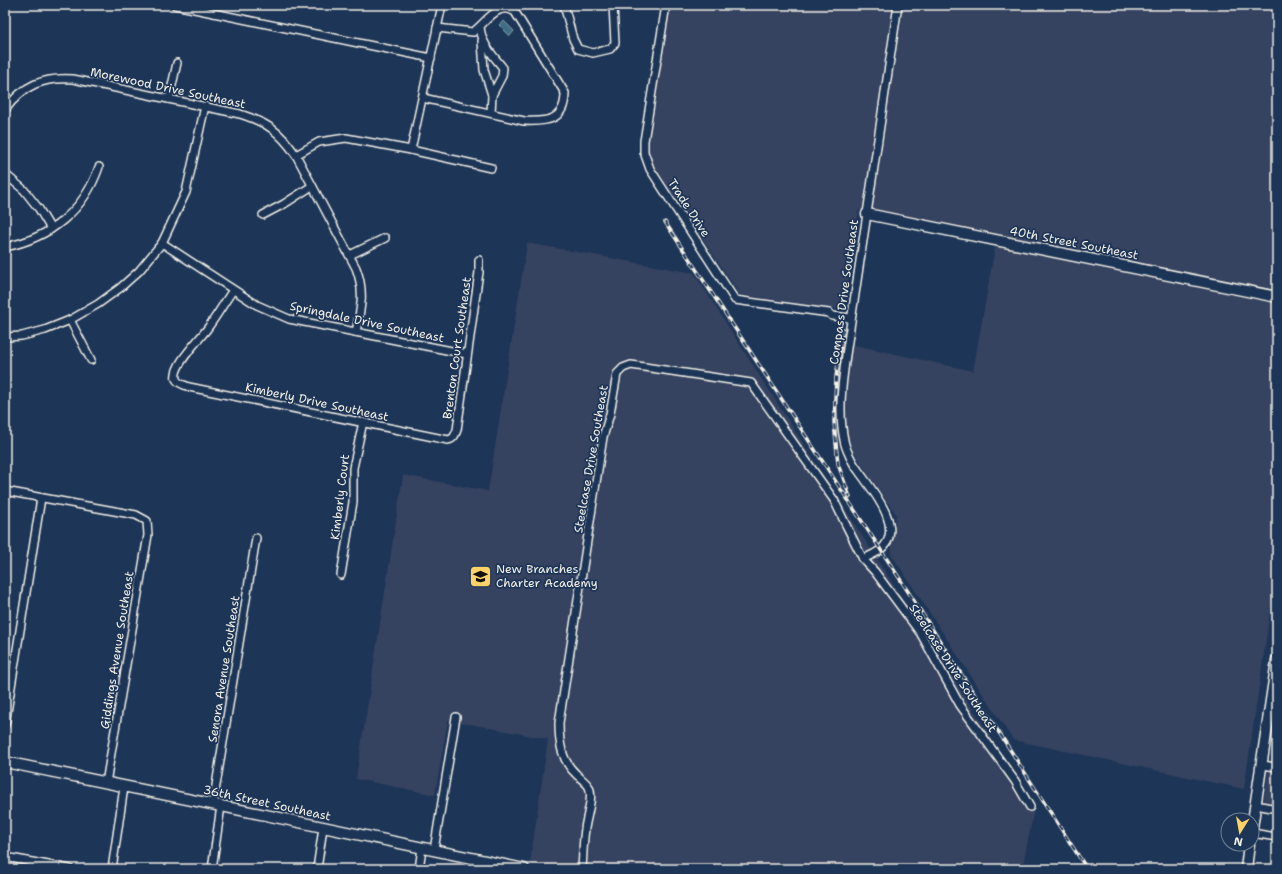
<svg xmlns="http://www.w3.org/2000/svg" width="1282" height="874" viewBox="0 0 1282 874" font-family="'Shantell Sans',sans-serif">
<rect width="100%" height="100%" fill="#1d3557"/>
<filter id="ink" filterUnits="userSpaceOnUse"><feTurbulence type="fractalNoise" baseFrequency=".025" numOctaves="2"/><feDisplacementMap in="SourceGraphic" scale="8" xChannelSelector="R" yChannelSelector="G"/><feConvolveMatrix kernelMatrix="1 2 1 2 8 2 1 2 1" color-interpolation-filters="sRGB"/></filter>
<g filter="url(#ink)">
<g fill="#344360">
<path d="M669 5H1277V565L1244 789 1013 740 891 554 896 514 870 478 848 443 844 419V385L850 344 973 371 997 236 859 210 844 310 740 295 650 160 648 143Z"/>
<path d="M527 243 694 273 1035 806 1022 869H547L530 863 548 739 448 720 435 795 356 779 403 475 488 491Z"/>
<path d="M1277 725V807L1263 804Z"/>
</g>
<path fill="#406d85" stroke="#88a2ad" d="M504 21 514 31 510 36 499 25Z"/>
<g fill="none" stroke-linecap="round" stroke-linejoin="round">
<defs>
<g id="street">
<path d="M175 5 431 58"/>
<path d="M564 5 573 39 578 49 593 53 610 49 615 43 613 5"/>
<path d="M666 5 644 141V152L650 169 735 300 829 313 832 316 851 318"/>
<path d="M480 27C482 45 492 54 503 68L502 76 492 95 491 113"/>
<path d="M482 41 484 70 492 95"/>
<path d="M423 98 524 121C547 122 565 121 565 93L515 12C498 0 485 24 473 32L437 28"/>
<path d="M169 99 177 63"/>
<path d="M5 110C23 85 43 77 73 79L240 114C268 123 279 131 296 155L356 268C365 291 361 308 356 332"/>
<path d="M411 150 442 5"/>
<path d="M296 155 319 142 346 138 411 150 491 168"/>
<path d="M5 174 24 190 39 209 51 229"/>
<path d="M263 215 284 204 312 186"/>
<path d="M162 243 257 305 289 319 467 354"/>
<path d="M5 247C50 238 84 211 99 167"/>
<path d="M350 255 385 238"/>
<path d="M233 290C224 303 216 317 207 329 199 340 172 366 176 379 178 384 185 385 189 387L448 440C454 439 455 435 457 430L479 272V260"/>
<path d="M70 320 91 360"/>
<path d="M5 337 22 336 45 330 70 320 98 304 120 288 139 271 162 243 186 192 205 106"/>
<path d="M5 491 136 515 147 521 148 535 106 783"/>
<path d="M863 559C869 556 875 554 880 550 907 529 871 489 858 470 853 464 845 448 844 440 838 412 842 383 846 355L898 5"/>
<path d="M341 575 353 502V468L363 422"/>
<path d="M5 725 41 498"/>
<path d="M1262 765 1277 767"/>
<path d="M213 804 256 538"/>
<path d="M1256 805 1277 809"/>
<path d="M1252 833 1277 837"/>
<path d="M434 850 456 717"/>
<path d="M5 857 70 869"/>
<path d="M112 869 124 787"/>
<path d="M212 869 221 806"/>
<path d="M317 869 323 828"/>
<path d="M419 869 422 848"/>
<path d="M582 869C583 856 583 842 585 829 586 818 594 797 589 787 586 782 580 778 576 774 561 760 559 742 559 723L603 437 610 414 617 374 623 368 631 365 751 383 834 500 846 525 863 559 875 572 921 634 960 705 1015 781 1030 807"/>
</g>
<g id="secondary">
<path d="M867 214 1277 297"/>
<path d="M5 762 275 817 524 869"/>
<path d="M1252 828 1277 660"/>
<path d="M1246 869 1249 844"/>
</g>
</defs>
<use href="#street" stroke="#f4f1e8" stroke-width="10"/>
<use href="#secondary" stroke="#f4f1e8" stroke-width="13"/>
<use href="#street" stroke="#1d3557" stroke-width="7"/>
<use href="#secondary" stroke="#1d3557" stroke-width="10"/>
<defs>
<g id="rail">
<path d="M665 222 898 576 1087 869"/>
<path d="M843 329 836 377 834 422 838 464 850 497"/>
</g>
</defs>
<use href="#rail" stroke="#f4f1e8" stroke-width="3.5"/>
<use href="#rail" stroke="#1d3557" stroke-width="2" stroke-dasharray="6" stroke-linecap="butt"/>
</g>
</g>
<defs>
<symbol id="school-square" viewBox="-11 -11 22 22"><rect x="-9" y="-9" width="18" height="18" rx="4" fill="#ffd166" stroke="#1d3557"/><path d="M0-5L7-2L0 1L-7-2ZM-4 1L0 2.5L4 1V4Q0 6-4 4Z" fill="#111"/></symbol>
</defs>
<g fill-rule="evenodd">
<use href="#school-square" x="468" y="564" width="25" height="25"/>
</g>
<g text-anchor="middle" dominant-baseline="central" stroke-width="3.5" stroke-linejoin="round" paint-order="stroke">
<g font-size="12" fill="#f4f1e8" stroke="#1d3557">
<text transform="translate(168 88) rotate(12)">Morewood Drive Southeast</text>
<text transform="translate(689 208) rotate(57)">Trade Drive</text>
<text transform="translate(1074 243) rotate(11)">40th Street Southeast</text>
<text transform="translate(844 292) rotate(-82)">Compass Drive Southeast</text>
<text transform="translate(367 322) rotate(12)">Springdale Drive Southeast</text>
<text transform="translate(457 348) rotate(-82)">Brenton Court Southeast</text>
<text transform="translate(317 402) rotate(12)">Kimberly Drive Southeast</text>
<text transform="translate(591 459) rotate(-80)">Steelcase Drive Southeast</text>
<text transform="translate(340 497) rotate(-83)">Kimberly Court</text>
<text transform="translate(117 650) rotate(-81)">Giddings Avenue Southeast</text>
<text transform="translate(953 668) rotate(57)">Steelcase Drive Southeast</text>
<text transform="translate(224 669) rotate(-81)">Senora Avenue Southeast</text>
<text transform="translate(267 803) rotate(12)">36th Street Southeast</text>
</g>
<g font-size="12" fill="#f4f1e8" stroke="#1d3557" text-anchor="start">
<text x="496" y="569">New Branches<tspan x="496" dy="14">Charter Academy</tspan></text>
</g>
</g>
<rect width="1282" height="874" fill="none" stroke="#1d3557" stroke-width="20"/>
<rect x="10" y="10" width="1262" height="854" fill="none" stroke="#f4f1e8" stroke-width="1.5" filter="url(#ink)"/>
<g transform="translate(1240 832) rotate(191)"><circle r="19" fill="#1d3557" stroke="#738091"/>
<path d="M0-3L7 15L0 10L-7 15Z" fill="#ffd166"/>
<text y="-6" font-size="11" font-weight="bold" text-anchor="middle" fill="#f4f1e8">N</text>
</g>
</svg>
